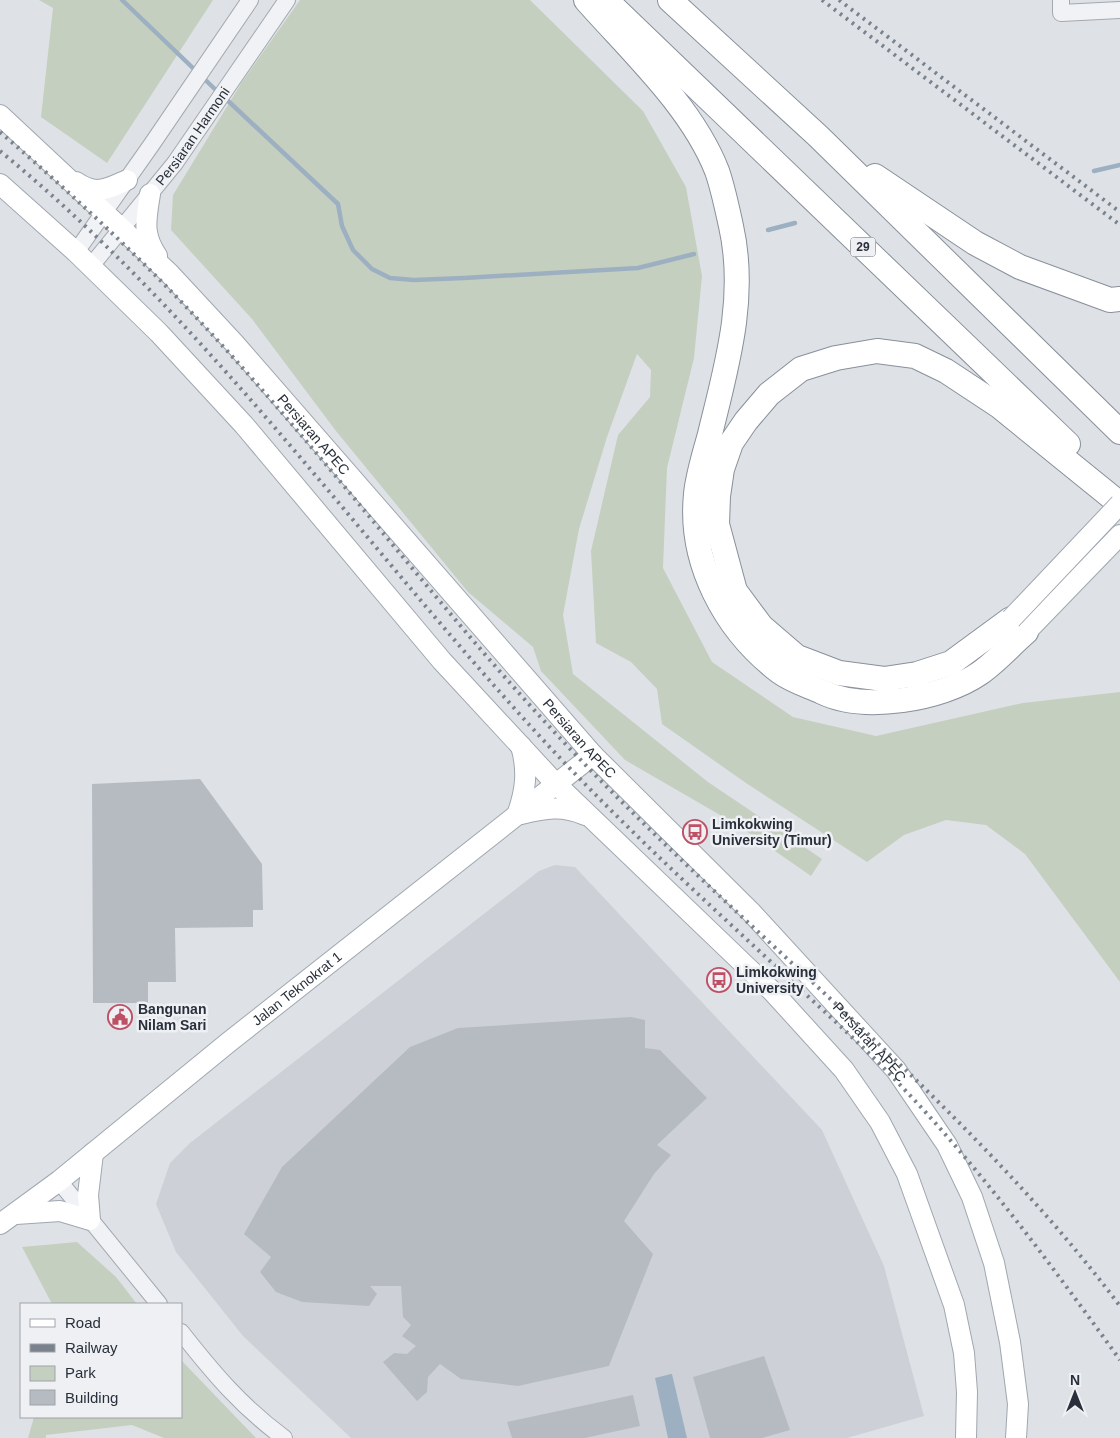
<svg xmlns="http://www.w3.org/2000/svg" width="1120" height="1438" viewBox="0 0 1120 1438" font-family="Arial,sans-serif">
<rect width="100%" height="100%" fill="#dee2e6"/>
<path fill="#cdd1d7" d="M555 865 575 867 822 1130 884 1266 924 1416 847 1438H351L243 1336 176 1252 156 1204 170 1163 190 1143 539 871Z"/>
<g fill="#c5cfc0">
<path d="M39 0H213L107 163 41 117 53 8Z"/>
<path d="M300 0H530L643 111 686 187 702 276 694 358 667 468 663 568 712 662 793 717 876 736 1023 703 1120 692V982L1025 854 986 825 946 820 904 835 867 862 746 783 662 724 657 689 631 662 596 643 591 551 618 435 650 397 651 370 637 354 607 437 579 529 563 615 573 674 708 782 822 859 811 876 739 826 625 760 541 671 533 647 468 592 336 431 252 319 171 230 173 195 242 82Z"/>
<path d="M77 1242 116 1277 137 1304H52L22 1247Z"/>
<path d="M181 1360 256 1438H164L132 1425 46 1435V1438H28L34 1417H181Z"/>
</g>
<path fill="#9db0c2" d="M671 1374H672L687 1438H668L655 1378Z"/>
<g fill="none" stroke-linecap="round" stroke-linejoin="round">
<g stroke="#9db0c2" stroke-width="4.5">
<path d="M122 0 219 93"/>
<path d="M225 98 338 204 342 226 353 250 372 269 390 278 414 280 464 278 638 268 694 254"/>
<path d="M1094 171 1120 165"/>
<path d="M768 230 795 223"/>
</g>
</g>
<g fill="#b6bbc2">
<path d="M200 779 262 864 263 910H253V927L175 928 176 982H148V1003H93L92 784Z"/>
<path d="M631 1017 645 1020V1048L660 1050 707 1098 657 1145 671 1155 654 1174 624 1221 653 1254 609 1366 518 1386 461 1379 440 1364 428 1377 427 1392 417 1401 383 1362 394 1353 407 1354 416 1346 402 1336 411 1325 403 1317 401 1286H370L377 1294 369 1306 302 1302 276 1292 260 1272 271 1257 244 1234 282 1167 410 1047 458 1028Z"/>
<path d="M764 1356 790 1430 762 1438H710L693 1377Z"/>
<path d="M633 1395 640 1426 585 1438H512L507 1422Z"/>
</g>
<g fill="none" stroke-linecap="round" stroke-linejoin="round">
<defs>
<g id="minor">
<path d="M1061 0V13L1120 10"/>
<path d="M76 252 152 144 250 0"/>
<path id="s1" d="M91 266 175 163 287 0"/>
<path d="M59 1181 159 1304"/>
<path d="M181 1332C214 1374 241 1406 284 1438"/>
</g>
<g id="major">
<path id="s2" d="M0 115 169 273 234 343 593 755 751 912 896 1070 947 1145 972 1197 994 1263 1010 1342 1018 1404 1016 1438"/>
<path d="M76 182C96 196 107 189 127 180"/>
<path d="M0 184 76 252 159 333 244 425 442 661 555 783 773 992 844 1070 880 1122 907 1174 954 1305 964 1353 967 1392 966 1438"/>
<path d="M150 194C146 220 142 234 157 256"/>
<path d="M1026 632 1120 535"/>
<path d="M521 814C545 808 563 805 585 815"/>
<path d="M517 815C526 791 528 770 521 746"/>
<path d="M16 1214 60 1211 90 1220 88 1195 93 1153"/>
<path id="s3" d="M0 1224 59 1181 229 1042 593 755"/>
</g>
<g id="highway">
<path d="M586 0C631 51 692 107 717 171 723 188 727 208 731 226 747 297 727 365 710 434 705 453 698 474 696 494 689 563 725 630 780 672 792 681 809 686 822 692 864 712 941 700 980 673 996 662 1011 645 1026 632"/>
<path d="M606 0 1068 444"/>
<path d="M670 0 818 136 1120 432"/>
<path d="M875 176 975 243 1020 267 1110 300 1120 299"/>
<path d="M1011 619 951 663 917 674 884 679 839 673 797 657 761 626 735 591 717 524 718 496 722 469 731 443 746 421 769 394 801 369 836 358 877 351 915 356 946 371 999 406 1120 504"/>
</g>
</defs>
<use href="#minor" stroke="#a4a9af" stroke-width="18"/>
<use href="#major" stroke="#9fa7b0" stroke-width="22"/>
<use href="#highway" stroke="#88909b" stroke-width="26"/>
<use href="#minor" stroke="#f1f2f5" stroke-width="16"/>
<use href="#major" stroke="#fff" stroke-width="20"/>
<use href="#highway" stroke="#fff" stroke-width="24"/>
<g stroke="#7a828e" stroke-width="4" stroke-dasharray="2.5 5" stroke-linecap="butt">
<path d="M822 0 1120 225"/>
<path d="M839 0 1120 212"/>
<path d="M0 132C72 194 142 259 207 329 335 466 446 619 576 755 754 942 964 1099 1120 1306"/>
<path d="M0 151C209 322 363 545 545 742 620 823 702 898 783 973 823 1011 865 1047 903 1088 983 1172 1052 1266 1120 1360"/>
</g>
<defs>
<path id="major-bridge" d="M1011 619 1120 504"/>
</defs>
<use href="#major-bridge" stroke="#9fa7b0" stroke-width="22" stroke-linecap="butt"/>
<use href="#major-bridge" stroke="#fff" stroke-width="20"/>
</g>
<defs>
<symbol id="bus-ring" viewBox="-11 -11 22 22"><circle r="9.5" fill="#eef0f4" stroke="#be5065" stroke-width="1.5"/><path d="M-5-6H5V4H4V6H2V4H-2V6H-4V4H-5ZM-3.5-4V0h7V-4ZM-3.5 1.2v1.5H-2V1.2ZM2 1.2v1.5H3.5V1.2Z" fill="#be5065"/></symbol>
<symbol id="civic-ring" viewBox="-11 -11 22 22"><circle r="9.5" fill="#eef0f4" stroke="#be5065" stroke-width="1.5"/><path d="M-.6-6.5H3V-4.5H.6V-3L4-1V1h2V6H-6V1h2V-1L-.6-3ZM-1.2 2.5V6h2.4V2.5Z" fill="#be5065"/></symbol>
</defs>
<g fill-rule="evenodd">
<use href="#bus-ring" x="681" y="818" width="28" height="28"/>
<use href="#bus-ring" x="705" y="966" width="28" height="28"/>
<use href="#civic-ring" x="106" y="1003" width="28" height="28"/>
</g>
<g text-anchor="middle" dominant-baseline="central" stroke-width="5" stroke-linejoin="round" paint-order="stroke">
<rect fill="#eef0f4" stroke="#646a72" stroke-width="1" x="850.5" y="237.5" width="25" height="19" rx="4"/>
<g font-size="12" font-weight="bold" fill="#29303b">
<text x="863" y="247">29</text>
</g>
<g font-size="14" fill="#29303b" stroke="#eef0f4">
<text stroke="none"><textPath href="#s1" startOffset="165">Persiaran Harmoni</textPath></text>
<text stroke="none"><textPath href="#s2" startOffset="448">Persiaran APEC</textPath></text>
<text stroke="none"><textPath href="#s2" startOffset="852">Persiaran APEC</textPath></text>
<text stroke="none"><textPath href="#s3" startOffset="379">Jalan Teknokrat 1</textPath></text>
<text stroke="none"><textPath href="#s2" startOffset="1272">Persiaran APEC</textPath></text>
</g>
<g font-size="14" font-weight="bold" fill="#29303b" stroke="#eef0f4" text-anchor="start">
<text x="712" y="824">Limkokwing<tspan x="712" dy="16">University (Timur)</tspan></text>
<text x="736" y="972">Limkokwing<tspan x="736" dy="16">University</tspan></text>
<text x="138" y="1009">Bangunan<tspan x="138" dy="16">Nilam Sari</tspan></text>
</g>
</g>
<rect x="20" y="1303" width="162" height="115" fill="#eef0f4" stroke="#9fa3aa"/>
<rect x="30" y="1319" width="25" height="8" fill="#ffffff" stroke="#9fa3aa"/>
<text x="65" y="1328" font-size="15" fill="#29303b">Road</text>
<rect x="30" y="1344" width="25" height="8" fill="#7a828e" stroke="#9fa3aa"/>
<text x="65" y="1353" font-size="15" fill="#29303b">Railway</text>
<rect x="30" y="1366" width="25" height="15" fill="#c5cfc0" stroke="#9fa3aa"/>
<text x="65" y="1378" font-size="15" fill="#29303b">Park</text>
<rect x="30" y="1390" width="25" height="15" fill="#b6bbc2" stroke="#9fa3aa"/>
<text x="65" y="1403" font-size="15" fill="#29303b">Building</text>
<g transform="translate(1075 1393)" stroke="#eef0f4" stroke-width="4" paint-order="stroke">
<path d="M0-4L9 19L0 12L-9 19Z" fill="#29303b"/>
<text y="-8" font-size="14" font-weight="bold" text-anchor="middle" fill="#29303b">N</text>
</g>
</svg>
